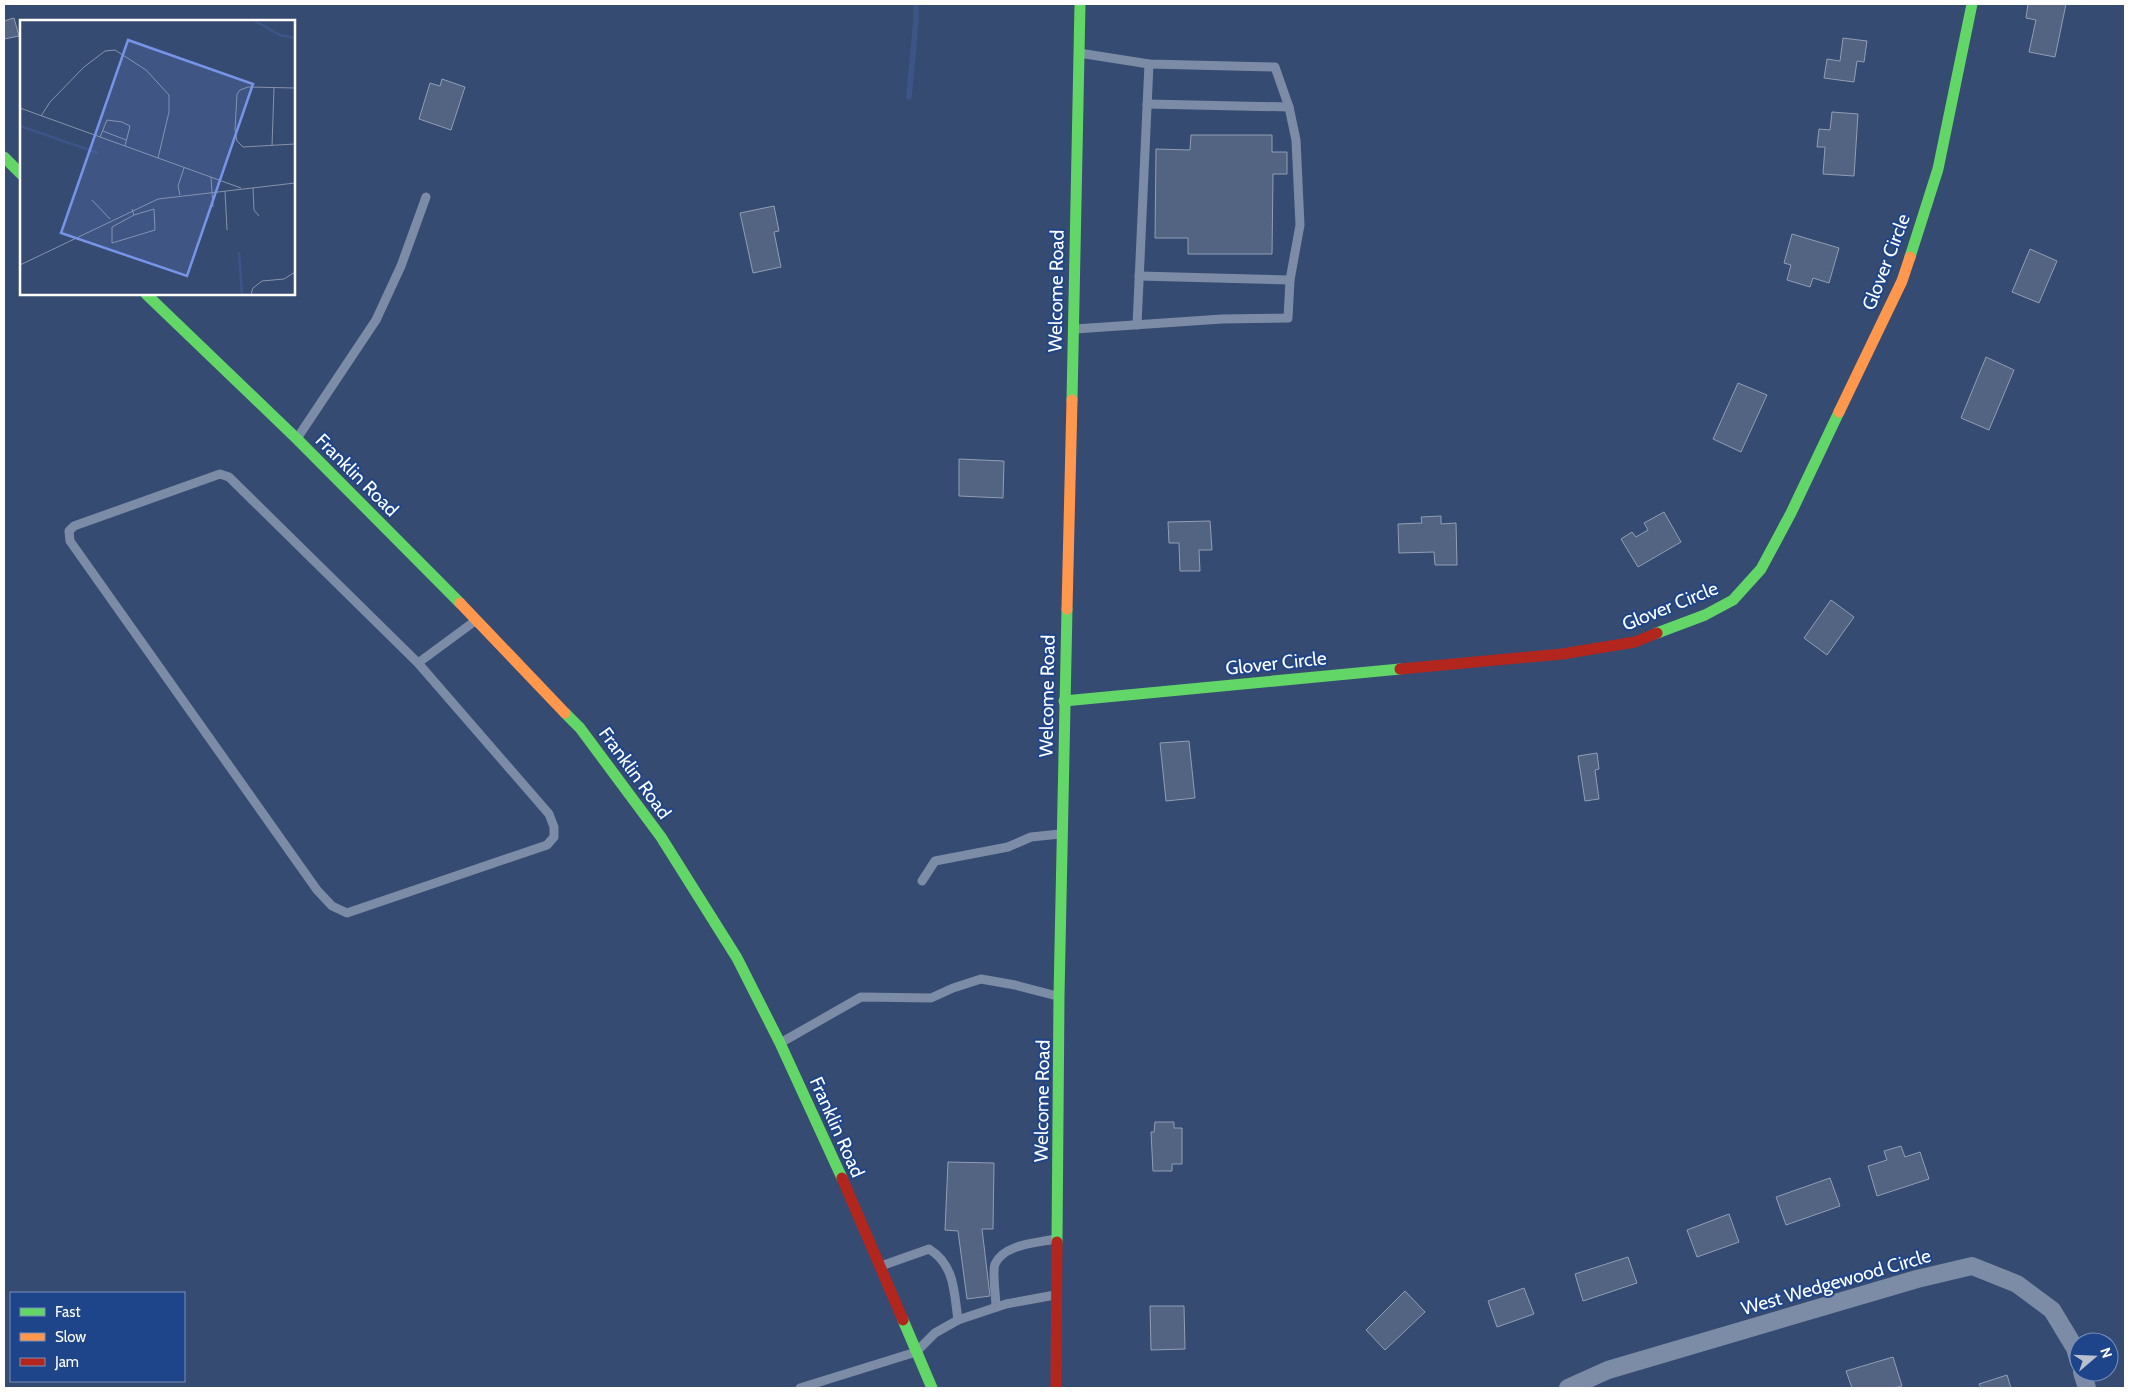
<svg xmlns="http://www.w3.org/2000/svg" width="2129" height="1392" viewBox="0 0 2129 1392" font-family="Cabin,sans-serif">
<rect width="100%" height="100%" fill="#364b72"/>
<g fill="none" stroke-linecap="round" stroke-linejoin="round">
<path stroke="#3b5587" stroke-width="5.5" d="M909 97 916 20V4"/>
</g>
<g fill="#536382" stroke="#919eb4">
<path d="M2028 4H2066L2055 57 2029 52 2036 20 2026 18Z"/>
<path d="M14 18 19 36 4 39V21Z"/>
<path d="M1843 38 1867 41 1864 62 1857 61 1854 82 1824 78 1827 59 1840 61Z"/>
<path d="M442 79 465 87 451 130 419 119 430 83 440 86Z"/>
<path d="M1832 112 1858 114 1854 176 1823 174 1825 147H1817L1819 129 1830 130Z"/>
<path d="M1191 135H1272V152H1287V174H1273L1272 254H1188V238H1155L1156 149 1190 150Z"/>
<path d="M774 206 779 231 774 232 781 267 753 273 740 213Z"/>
<path d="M1792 234 1839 248 1829 283 1813 278 1810 287 1787 280 1791 265 1784 263Z"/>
<path d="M2030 249 2057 261 2039 303 2012 292Z"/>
<path d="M1986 357 2014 370 1989 430 1961 418Z"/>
<path d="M1738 383 1767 395 1741 452 1713 439Z"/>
<path d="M959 459 1004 461 1003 498 959 496Z"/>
<path d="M1664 512 1681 542 1638 567 1621 539 1632 532 1636 537 1648 530 1644 523Z"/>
<path d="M1441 516V524L1456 523 1457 565H1435L1434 552 1399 553 1398 524 1422 523 1421 517Z"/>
<path d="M1210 521 1212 550H1199L1200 571H1180L1179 543H1169L1168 522Z"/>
<path d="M1831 600 1854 617 1827 655 1804 638Z"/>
<path d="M1189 741 1195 798 1166 801 1160 743Z"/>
<path d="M1597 753 1599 769 1595 770 1599 799 1585 801 1578 756Z"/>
<path d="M1155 1122H1174V1128H1182V1164H1172V1171H1153L1151 1132H1154Z"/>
<path d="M1901 1146 1905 1157 1920 1152 1929 1179 1877 1196 1868 1166 1887 1160 1884 1151Z"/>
<path d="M948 1162 994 1163 993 1229H982L990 1296 967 1299 958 1231 945 1230Z"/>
<path d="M1830 1178 1840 1206 1786 1225 1776 1197Z"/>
<path d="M1729 1214 1739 1242 1697 1257 1687 1230Z"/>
<path d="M1628 1257 1637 1283 1583 1301 1575 1274Z"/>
<path d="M1524 1288 1534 1314 1497 1327 1488 1301Z"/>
<path d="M1405 1291 1425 1312 1385 1350 1366 1330Z"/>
<path d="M1150 1306H1184L1185 1349 1151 1350Z"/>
<path d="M1893 1357 1902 1386 1894 1388H1852L1846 1371Z"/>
<path d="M2007 1375 2011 1388H1981L1979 1384Z"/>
</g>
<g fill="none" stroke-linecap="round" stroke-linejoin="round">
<g stroke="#7d8ca6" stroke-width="9">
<path d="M1147 104 1289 107"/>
<path d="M1139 276 1290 280"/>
<path d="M1137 325 1149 64"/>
<path d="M1075 329 1222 319 1288 318 1290 280 1300 225 1296 140 1289 107 1275 67 1149 64 1079 53"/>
<path d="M298 437 376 320 401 266 426 197"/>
<path d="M418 663 229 477 220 474 74 526 69 531 70 541 317 890 332 906 347 913 547 845 554 837V827L549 814 418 663 475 621"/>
<path d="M922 881 935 861 1008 847 1031 837 1060 834"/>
<path d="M782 1042 861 997 931 998 953 988 981 979 1015 985 1057 996"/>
<path d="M881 1266 929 1249C955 1265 954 1292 958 1320"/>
<path d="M996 1307C996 1297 992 1272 995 1264 1004 1244 1037 1243 1055 1239"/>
<path d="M800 1388 916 1352 935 1333 958 1320 1006 1304 1055 1295"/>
</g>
<g stroke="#7d8ca6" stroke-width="18">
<path d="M2082 1372 2087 1388"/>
<path d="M1568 1388 1608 1370 1917 1279 1972 1266 2017 1284 2052 1310 2075 1348 2079 1362"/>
</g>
<g stroke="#63d668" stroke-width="11">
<path d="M4 157 21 174"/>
<path d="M1910 257 1938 169 1972 4"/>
<path d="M146 294 297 439 460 603"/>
<path d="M1072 400 1080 4"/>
<path d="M1657 633 1705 615 1733 600 1761 569 1791 513 1839 412"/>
<path d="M1064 701 1400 669"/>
<path d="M565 713 580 728 661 837 737 958 780 1043 842 1178"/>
<path d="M1057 1242 1059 996 1067 609"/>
<path d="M903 1320 932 1388"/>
</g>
<g stroke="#ff974d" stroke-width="11">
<path d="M1839 412 1902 281 1910 257"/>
<path d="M460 603 565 713"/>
<path d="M1067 609 1072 400"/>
</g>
<g stroke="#b3261e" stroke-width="11">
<path d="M1400 669 1562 654 1635 642 1657 633"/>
<path d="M842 1178 903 1320"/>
<path d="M1056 1388 1057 1242"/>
</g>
</g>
<g text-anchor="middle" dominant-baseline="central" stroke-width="4" stroke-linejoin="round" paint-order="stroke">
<g font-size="19" fill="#fff" stroke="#1e448a">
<text transform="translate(1886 262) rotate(-69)">Glover Circle</text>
<text transform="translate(1056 291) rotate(-89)">Welcome Road</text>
<text transform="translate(357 475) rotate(45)">Franklin Road</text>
<text transform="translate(1670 606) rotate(-22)">Glover Circle</text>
<text transform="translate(1276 663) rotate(-6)">Glover Circle</text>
<text transform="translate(1047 696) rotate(-89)">Welcome Road</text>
<text transform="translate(635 773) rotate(54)">Franklin Road</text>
<text transform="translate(1042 1101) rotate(-89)">Welcome Road</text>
<text transform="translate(837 1127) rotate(66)">Franklin Road</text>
<text transform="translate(1836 1282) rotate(-16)">West Wedgewood Circle</text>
</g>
</g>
<g transform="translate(20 20)">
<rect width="275" height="275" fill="#364b72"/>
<path fill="none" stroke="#3b5587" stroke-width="2.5" d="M235 1 260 15 275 18M0 106 78 133M219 232 222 274"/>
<path fill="none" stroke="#8693aa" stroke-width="1" d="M275 68 228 67 220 70 217 74 215 110 217 121 223 127 275 124M0 88 221 168M21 96 30 82 64 47 85 31 95 30 126 50 149 75V92L138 138M83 111 106 120M80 117 87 100 102 102 110 106 105 126M252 126 254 68M191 157 193 187M233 168 234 190 239 196M205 171 207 210M160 175 158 166 164 148M72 180 90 199M112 189 114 195 134 189 135 210 92 223V207L114 195M0 245 138 179 275 163M231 274 233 268 242 261 264 259 275 252"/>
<path fill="#7795e8" fill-opacity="0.15" stroke="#7795e8" stroke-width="2.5" d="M108 20 233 64 167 256 41 213Z"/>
<rect width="275" height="275" fill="none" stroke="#fff" stroke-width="2.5"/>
</g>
<rect width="2129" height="1392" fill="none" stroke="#ffffff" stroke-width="10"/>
<rect x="10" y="1292" width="175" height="90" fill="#1e448a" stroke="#788fb9"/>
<rect x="20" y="1308" width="25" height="8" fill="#63d668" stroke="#788fb9"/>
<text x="55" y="1317" font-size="15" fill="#ffffff">Fast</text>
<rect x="20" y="1333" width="25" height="8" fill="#ff974d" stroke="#788fb9"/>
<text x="55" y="1342" font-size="15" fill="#ffffff">Slow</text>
<rect x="20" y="1358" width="25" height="8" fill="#b3261e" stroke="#788fb9"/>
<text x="55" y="1367" font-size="15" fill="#ffffff">Jam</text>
<g transform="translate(2094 1357) rotate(71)"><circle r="24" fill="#1e448a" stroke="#788fb9"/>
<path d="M0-4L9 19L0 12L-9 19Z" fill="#b9c0ce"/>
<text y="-8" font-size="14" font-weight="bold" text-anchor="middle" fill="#ffffff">N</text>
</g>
</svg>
